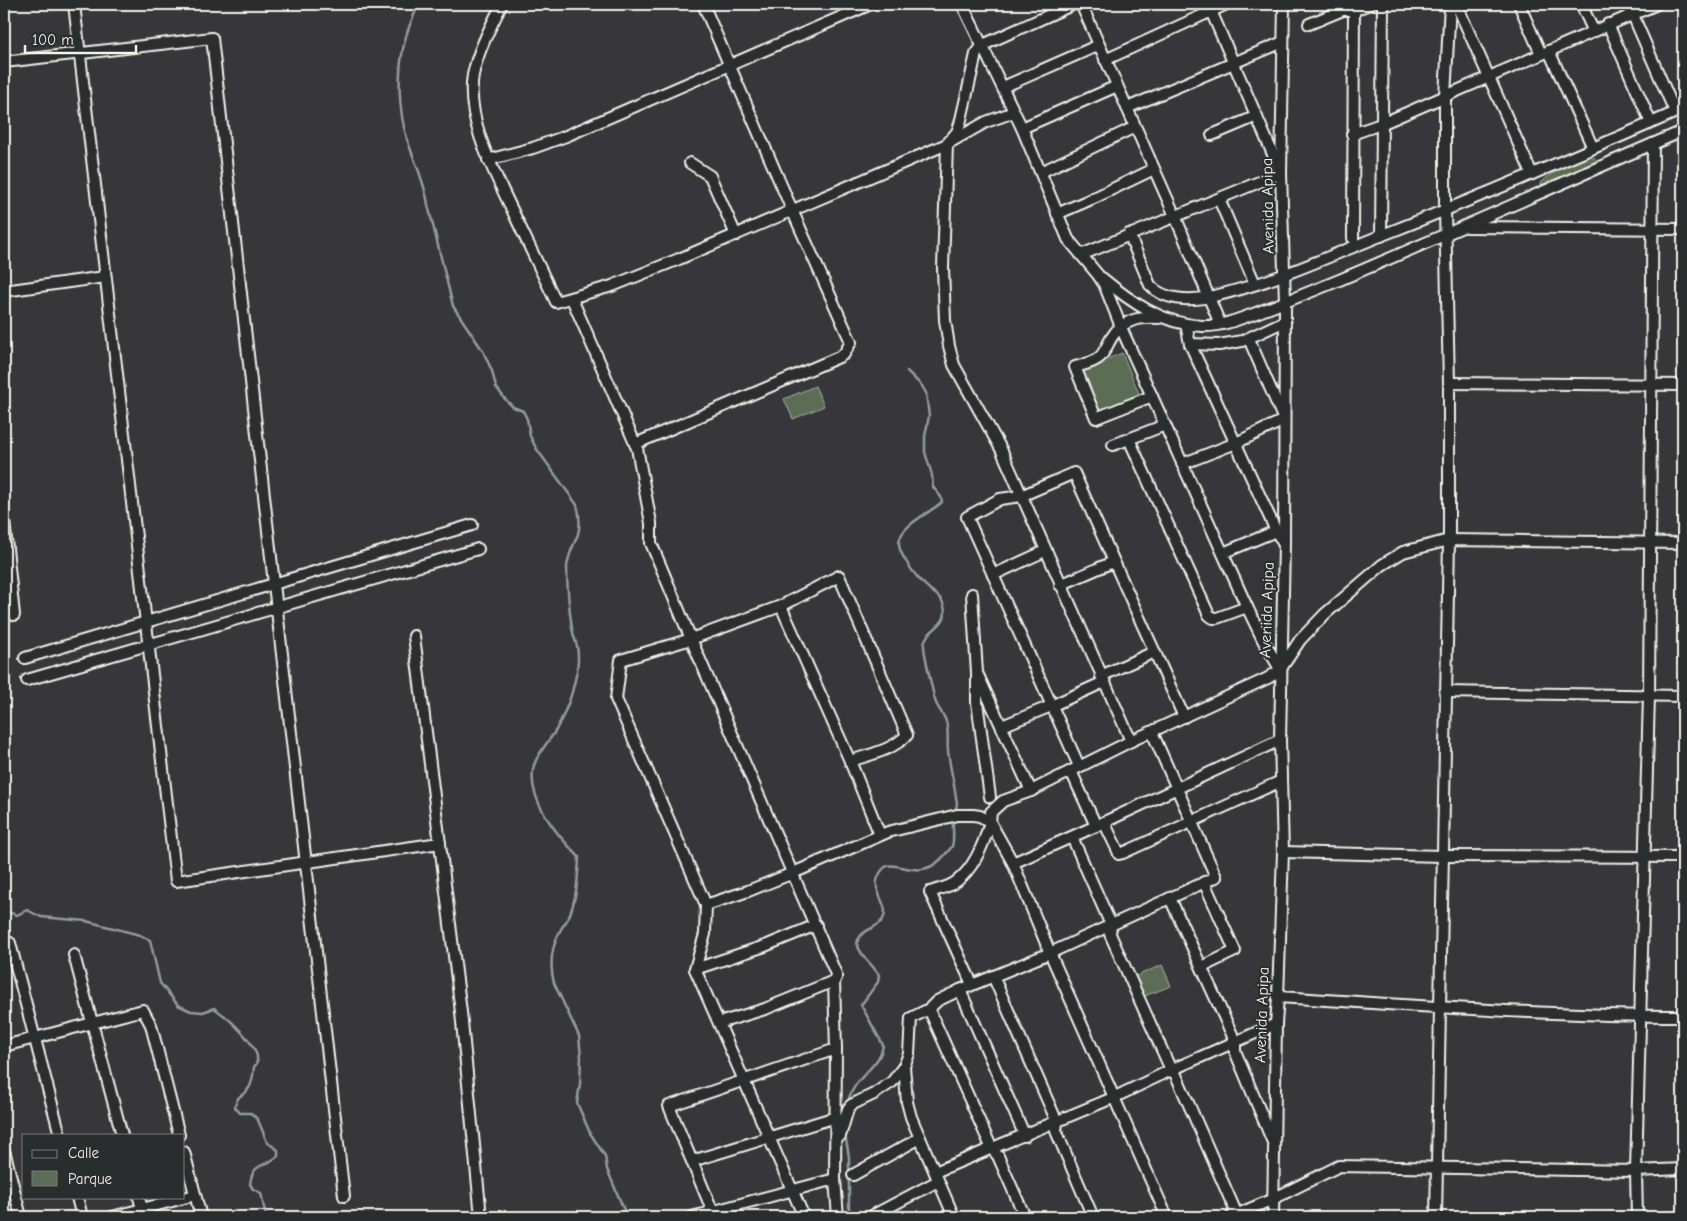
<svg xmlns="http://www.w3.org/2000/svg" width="1687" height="1221" viewBox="0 0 1687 1221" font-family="'Comic Neue',sans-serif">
<rect width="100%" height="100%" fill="#37373b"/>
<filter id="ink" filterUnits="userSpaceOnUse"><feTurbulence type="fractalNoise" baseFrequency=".02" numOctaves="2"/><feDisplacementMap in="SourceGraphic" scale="10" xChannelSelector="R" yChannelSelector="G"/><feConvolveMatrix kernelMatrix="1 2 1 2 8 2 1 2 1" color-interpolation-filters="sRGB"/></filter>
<g filter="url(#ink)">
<g fill="#5b6d57" stroke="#a8afa0">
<path d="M1592 155 1597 161 1541 185V183C1551 172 1578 159 1592 155Z"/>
<path d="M1122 353 1140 396 1098 413 1081 370Z"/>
<path d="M815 386 824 406 793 419 784 399Z"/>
<path d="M1162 965 1171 986 1142 997 1134 977Z"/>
</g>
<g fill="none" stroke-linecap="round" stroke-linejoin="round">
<g stroke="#909ca1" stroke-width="2.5">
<path d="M419 4C414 15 408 27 405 40 397 71 398 108 407 139 414 161 425 182 428 205L453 306 483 351 492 371 496 387 505 399 513 407 523 411 527 419 530 436 536 448 577 505C580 515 581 529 576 539 572 549 568 556 567 567 567 588 569 608 572 628 573 634 575 640 577 646 579 657 578 669 575 680 572 696 564 715 556 730 549 741 538 753 534 765 525 799 558 836 579 857 578 877 577 895 570 914 568 920 563 925 560 931 551 948 549 964 554 983L579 1036 581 1057 580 1084 577 1103 590 1133 605 1156 607 1169 627 1217"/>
<path d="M907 371 922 386 926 393 929 416 925 436V452L932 475 933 487 941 497 942 502C930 513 900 525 899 543 898 553 916 577 924 584 931 592 941 595 944 606 950 627 926 628 924 644 923 649 933 693 935 700 937 708 943 713 946 721 949 731 947 741 948 751 950 768 955 787 957 804L955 812"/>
<path d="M4 911 17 915 27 910 41 917 86 921 140 935 150 940 160 983 178 1005 191 1011 203 1012 214 1008C226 1016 269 1052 254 1067 253 1074 253 1082 249 1088 243 1098 238 1092 235 1107L240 1113H251L258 1120 267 1142 278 1150V1156C265 1168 253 1161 250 1184L253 1189 261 1193 266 1217"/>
<path d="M847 1104C849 1097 853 1088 858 1082 867 1070 881 1061 883 1045L861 1005 878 982 879 975C872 963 862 959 857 944 860 928 877 930 883 919 892 903 865 890 883 869 894 857 917 882 940 860 944 856 949 851 952 846 955 837 952 828 953 819"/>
<path d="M845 1134 849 1157V1217"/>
</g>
<defs>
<g id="minor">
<path d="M74 4 176 881 440 843"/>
<path d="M502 4C491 26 478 50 473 75 465 121 496 175 515 216 529 245 542 273 556 302L612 286 679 259 947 144 986 122 1014 112"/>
<path d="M962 4 1022 128 1068 239 1098 275 1104 284 1123 332 1247 607 1263 640 1280 669"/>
<path d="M1074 4 983 45 976 54 960 124 957 132 947 144 943 268 945 320 949 346 954 365 1001 449 1131 741"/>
<path d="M1081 4 1175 216 1220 324"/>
<path d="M1452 4 1459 10 1532 174"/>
<path d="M1519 4 1541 54"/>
<path d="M1581 4 1593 30"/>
<path d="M1632 13 1675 112"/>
<path d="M1309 24 1343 10H1354L1370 4"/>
<path d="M1608 24 1651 123"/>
<path d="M1549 51 1593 148"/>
<path d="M1105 60 1227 4"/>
<path d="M4 62 212 38C254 424 301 810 344 1196"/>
<path d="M1003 87 1099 45"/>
<path d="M1127 108 1283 42"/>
<path d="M1022 128 1117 86"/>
<path d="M1352 134 1381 124 1657 4"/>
<path d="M1212 135 1257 116"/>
<path d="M488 160 533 148 566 136 871 4"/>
<path d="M690 163 710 176 736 235"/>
<path d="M1041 172 1135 127"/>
<path d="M1219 199 1255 284"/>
<path d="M1057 214 1096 197 1154 169"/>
<path d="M1467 227 1683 229"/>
<path d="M1129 234 1150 285C1164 301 1191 301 1210 297 1269 284 1325 258 1380 236 1482 196 1583 153 1683 109"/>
<path d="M1381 236 1383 4"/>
<path d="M1353 238 1354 4"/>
<path d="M1081 255 1281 173 1208 4"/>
<path d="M1102 278C1131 302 1162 324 1202 326 1220 327 1240 319 1256 313 1283 303 1310 292 1337 281 1453 232 1568 180 1683 131"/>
<path d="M4 291 105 277"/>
<path d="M572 299 637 448 651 523V543L691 639 836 974V978L834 981 765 1009 719 1023"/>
<path d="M1186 324 1190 344 1276 531 1283 543"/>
<path d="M1190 344 1219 345 1242 341 1285 321"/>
<path d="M1449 383 1683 385"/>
<path d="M1152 396 1096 418 1075 367C1082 365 1094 363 1100 357 1105 352 1108 343 1112 337 1123 319 1140 317 1159 318"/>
<path d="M1129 439 1209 615 1213 618H1217L1247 607"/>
<path d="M635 444 839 357 844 354 851 342 792 210 703 4"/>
<path d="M1113 445 1165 425"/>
<path d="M1182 464 1236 443 1284 420 1249 339"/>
<path d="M4 520 14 615"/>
<path d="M1223 553 1276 531"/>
<path d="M993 575 1045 551"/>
<path d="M1060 585 1113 562"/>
<path d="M972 594 977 673 1031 791"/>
<path d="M781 606 850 761 880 835"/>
<path d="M414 636 461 1012 481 1217"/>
<path d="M25 658 472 525"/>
<path d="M977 676V702L990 797"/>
<path d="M1101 676 1154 652"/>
<path d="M27 680 478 549"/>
<path d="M1445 692 1683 696"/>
<path d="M1002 726 1051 706 1104 682"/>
<path d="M1079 766 967 517 1000 499 1021 496 1074 473 1184 717"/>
<path d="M1071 771 1096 826"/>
<path d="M1104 822 1118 851 1119 854 1123 853 1281 781"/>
<path d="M1072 837 1111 925 1110 934 1171 1070 1176 1075 1238 1217"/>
<path d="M1283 852 1442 856 1683 857"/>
<path d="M1013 863 1096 826 1280 740"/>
<path d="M1170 898 1235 1041V1051L1272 1140"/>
<path d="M706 905 748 891 793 873 888 832 957 815H973L980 816 990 822C984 844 975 867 957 881 950 887 939 889 930 892L972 984"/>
<path d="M4 940 10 943 60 1135"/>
<path d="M74 955 122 1135"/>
<path d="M1202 967 1235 951 1204 882"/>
<path d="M695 969 765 946 816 925"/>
<path d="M993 976 1057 1122 1056 1131 1093 1217"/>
<path d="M960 990 1025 1136"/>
<path d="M1278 997C1413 1005 1548 1016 1683 1016"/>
<path d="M929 1009 911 1018 909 1054 904 1066 907 1102 911 1117 954 1217"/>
<path d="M4 1046 143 1010 151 1025 179 1135"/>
<path d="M836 1049 835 1179 838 1217"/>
<path d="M840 1136 848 1109 851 1105 874 1094 892 1082 904 1066"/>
<path d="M4 1150 21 1217"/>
<path d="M184 1152 201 1217"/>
<path d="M692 1161 836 1117"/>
<path d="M935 1172 1115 1097 1171 1070 1276 1024"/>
<path d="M853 1175 920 1138"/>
<path d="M77 1197 82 1217"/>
<path d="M139 1197 144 1217"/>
<path d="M112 1217 195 1195"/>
<path d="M692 1217 835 1179"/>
<path d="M715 1217 669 1106 836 1049 834 981"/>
<path d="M804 1217 695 969 705 934 706 905 616 699 621 660 691 639 781 606 839 576 907 735C893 750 869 755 850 761"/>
<path d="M870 1217 938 1181"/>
<path d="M1025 1217 998 1156 992 1149 929 1009 937 1001 960 990 1050 953 1216 877 1152 732"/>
<path d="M1167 1217 1050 953 1013 863 990 822 991 812 1003 801 1031 791 1131 741 1268 678 1280 670 1300 640 1325 614 1382 565 1403 552 1449 540 1683 543"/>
<path d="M1231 1217 1273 1199 1339 1166 1636 1171 1683 1169"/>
<path d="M1273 1217 1276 1024 1278 997 1283 852 1280 740 1284 544 1285 302 1281 173 1284 4"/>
<path d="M1436 1217 1449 540V383L1445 211V96L1450 4"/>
<path d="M1637 1217 1636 1171 1649 696 1653 144"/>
</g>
</defs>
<use href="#minor" stroke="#f4f1e8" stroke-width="14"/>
<use href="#minor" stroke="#2a2d2e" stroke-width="10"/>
</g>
</g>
<g text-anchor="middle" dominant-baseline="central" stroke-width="4" stroke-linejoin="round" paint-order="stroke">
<g font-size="16" fill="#f4f1e8" stroke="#2a2d2e">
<text transform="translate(1268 206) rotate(-91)">Avenida Apipa</text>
<text transform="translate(1267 610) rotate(-88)">Avenida Apipa</text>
<text transform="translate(1262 1015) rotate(-88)">Avenida Apipa</text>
</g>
</g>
<rect width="1687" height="1221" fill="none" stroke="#2a2d2e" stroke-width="20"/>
<rect x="10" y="10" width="1667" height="1201" fill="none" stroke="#f4f1e8" stroke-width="2" filter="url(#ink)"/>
<rect x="22" y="1134" width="162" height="65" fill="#2a2d2e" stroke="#7b7b78"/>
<rect x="32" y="1150" width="25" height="8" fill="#2a2d2e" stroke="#7b7b78"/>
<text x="68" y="1158" font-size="15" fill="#f4f1e8">Calle</text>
<rect x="32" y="1171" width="25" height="15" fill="#5b6d57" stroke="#7b7b78"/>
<text x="68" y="1184" font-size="15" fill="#f4f1e8">Parque</text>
<path d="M25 45v8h111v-8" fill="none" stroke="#f4f1e8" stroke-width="2.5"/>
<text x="32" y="45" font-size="15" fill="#f4f1e8" stroke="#2a2d2e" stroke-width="4" paint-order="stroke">100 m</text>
</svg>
